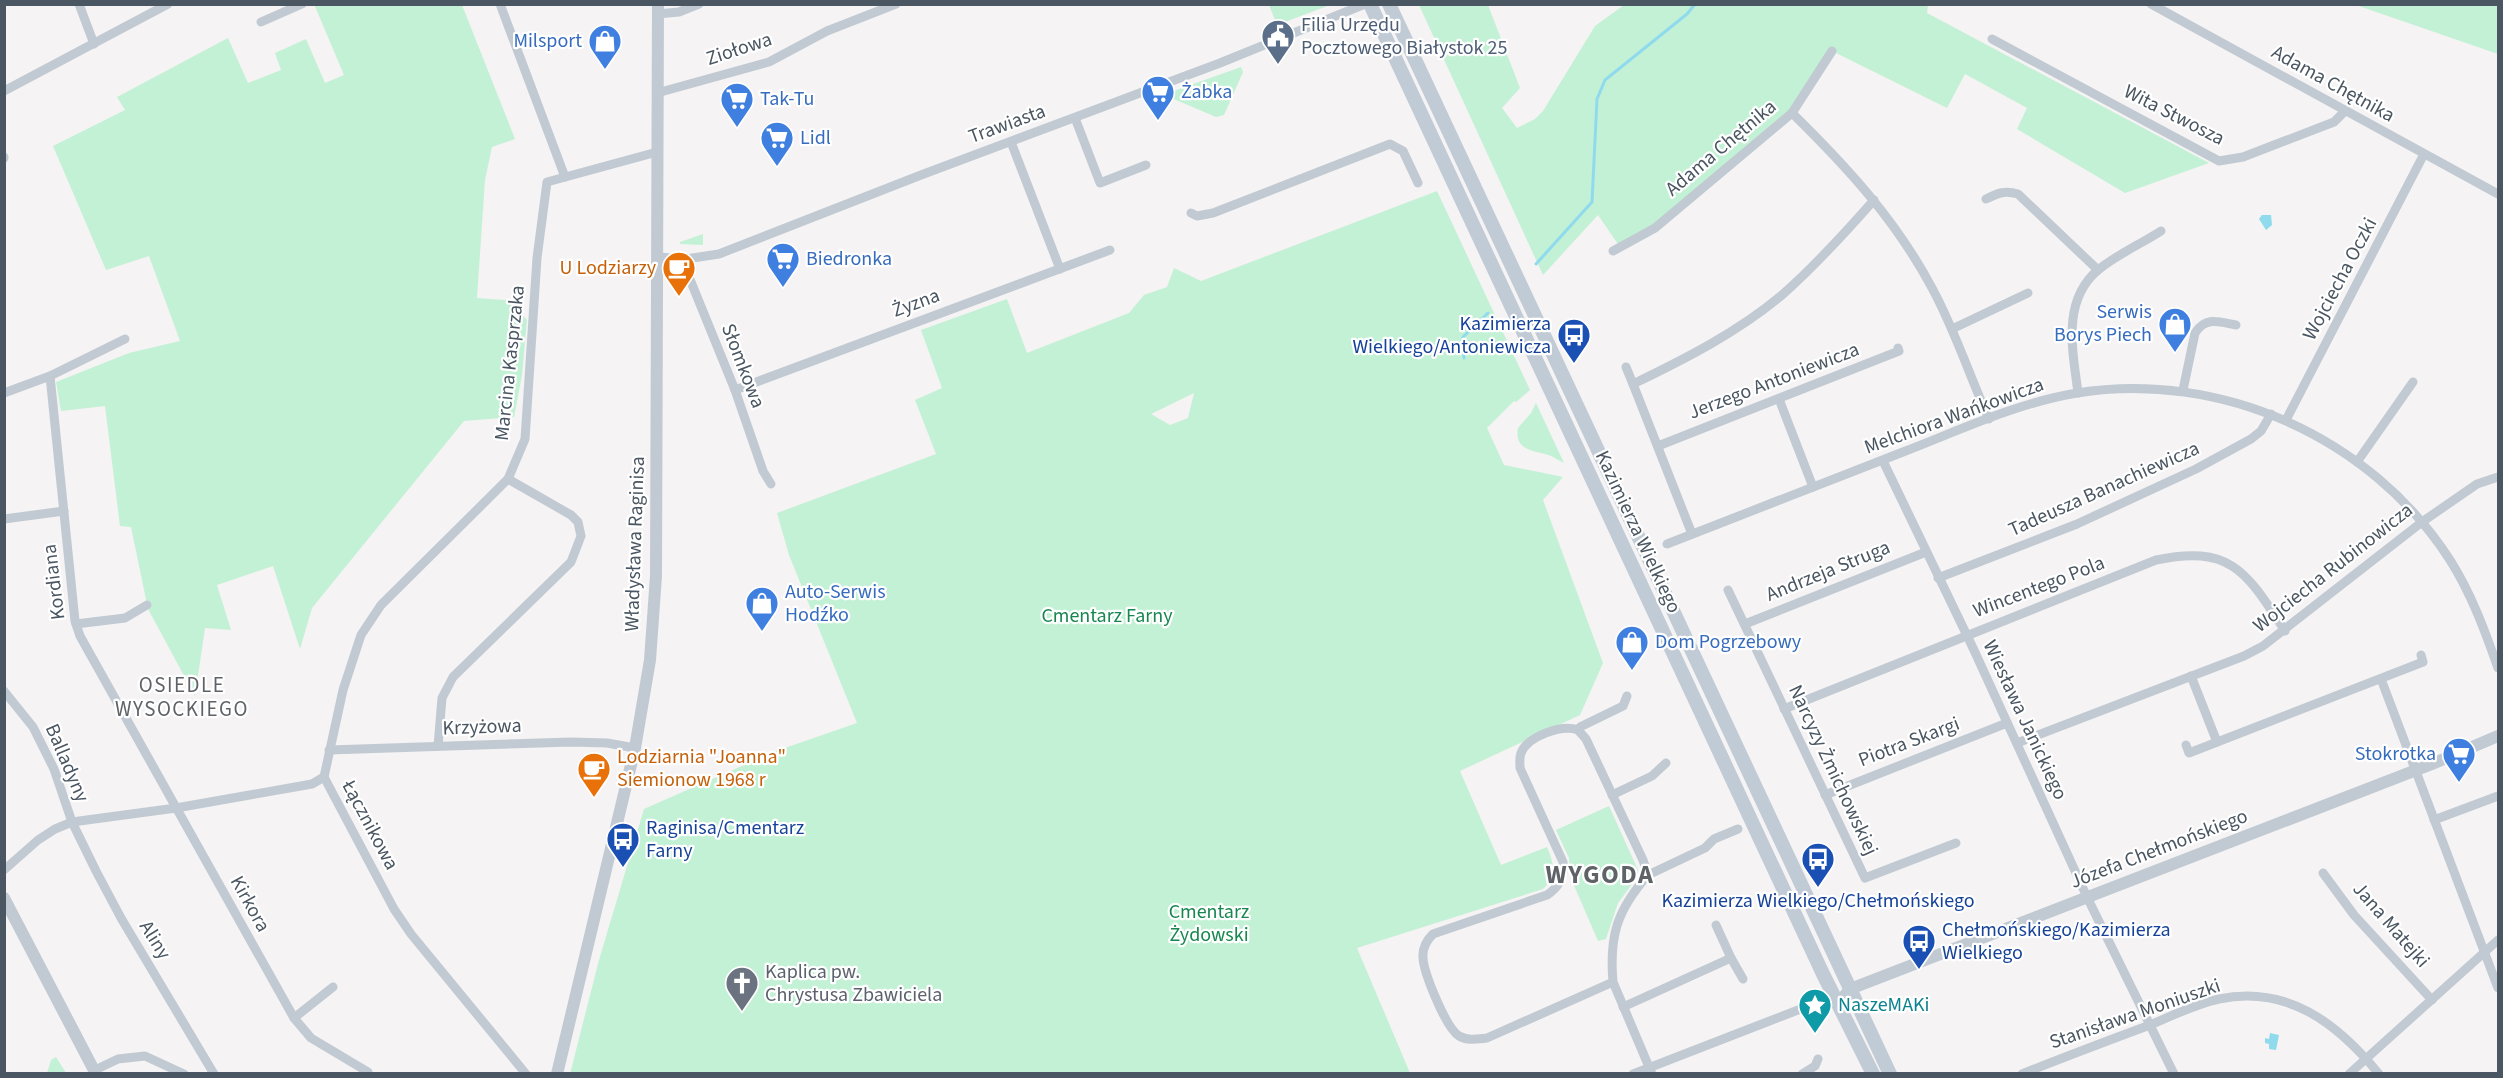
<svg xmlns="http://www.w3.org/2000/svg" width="2503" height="1078" viewBox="0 0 2503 1078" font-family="'Source Sans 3',sans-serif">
<rect width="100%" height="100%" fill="#f5f3f3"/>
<g fill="#c3f1d5" fill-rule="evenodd">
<path d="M314 4 462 5 515 139 492 147 485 180 477 298 518 301 517 313 522 314 527 320 522 375 514 417 464 421 312 608 300 649 273 566 217 585 231 630 205 628 195 696 148 609 131 527 120 526 105 406 61 411 56 382 129 353 180 341 149 256 106 270 53 146 125 110 117 97 228 38 248 83 281 70 275 53 306 39 325 83 344 75Z"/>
<path d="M1269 5V4L1330 5 1277 25Z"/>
<path d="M1419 5H1488L1520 88 1502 108 1517 128 1535 119 1543 111 1595 26 1624 5H1928L1927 13 2209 163 2125 193 2017 129 2027 108 1965 74 1947 108 1832 51 1792 113 1655 228 1620 247 1598 215 1543 275Z"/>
<path d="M2356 5H2498V54Z"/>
<path d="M1241 67 1243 72 1224 115 1216 117 1169 97 1171 92Z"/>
<path d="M1437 191 1530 390 1516 402 1514 401 1487 428 1504 465 1563 477 1543 500 1603 663 1580 715 1460 771 1501 865 1547 847C1554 863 1557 876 1543 889L1357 948 1410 1073 570 1074 599 960 644 809 776 751 857 723 789 555 777 513 936 454 915 400 942 388 921 330 1007 299 1027 353 1129 313 1144 295 1167 287 1174 268 1201 281ZM1194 393 1188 418 1170 425 1151 414Z"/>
<path d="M703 234V245L680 244V242Z"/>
<path d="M1536 403 1564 463C1559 461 1556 458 1551 456 1535 450 1514 452 1518 428L1531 413Z"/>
<path d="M1609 806 1638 870 1635 880 1618 903 1606 939 1598 941 1570 876 1569 858 1556 830Z"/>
<path d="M56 1057 66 1073H47L51 1060Z"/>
</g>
<g fill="#90daee">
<path d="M2262 215H2271L2272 225 2266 230 2259 219Z"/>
<path d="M2270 1033 2279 1035 2276 1050 2269 1049V1044L2265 1043V1038L2269 1039Z"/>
</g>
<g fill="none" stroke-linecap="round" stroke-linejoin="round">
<g stroke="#90daee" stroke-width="3">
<path d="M1536 264 1592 202 1597 99 1605 80 1687 14 1695 4"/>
<path d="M1464 358 1463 337 1488 313"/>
</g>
<g stroke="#c1cad2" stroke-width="9">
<path d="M79 4 94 44"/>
<path d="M500 4 565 177"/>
<path d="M2151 4 2498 194"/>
<path d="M657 14 679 12 699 4"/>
<path d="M261 22 302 4"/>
<path d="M1992 39 2219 161 2243 157 2334 122 2345 111"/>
<path d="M4 91 168 4"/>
<path d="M657 93 769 62 827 31 896 4"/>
<path d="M1792 113C1846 166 1896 220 1932 288 1955 330 1969 375 1989 419"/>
<path d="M1075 118 1100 183 1146 165"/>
<path d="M1011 142 1060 269"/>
<path d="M4 157V158"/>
<path d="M1986 199C1998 193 2005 190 2018 194L2098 270"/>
<path d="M1191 213 1197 216 1213 213 1390 144 1403 151 1418 183"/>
<path d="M1613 251 1655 228 1792 113 1832 51"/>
<path d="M658 257 686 259 719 254 921 175 1220 63 1365 4"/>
<path d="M686 259 689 277 735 390 763 471 771 484"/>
<path d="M1952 329 2028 293"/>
<path d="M1626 367 1633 384"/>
<path d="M50 376 125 339"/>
<path d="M735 390 1110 250"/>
<path d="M2183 390 2195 333C2206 316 2219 322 2236 325"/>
<path d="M4 393 50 376 75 621 80 636 294 1018 311 1038 368 1072"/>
<path d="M2078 393C2073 352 2061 301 2098 270 2116 255 2141 244 2161 231"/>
<path d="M1779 399 1813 487"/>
<path d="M2286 420 2424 154"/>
<path d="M1658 446 1899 351 1898 348"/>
<path d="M1883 461 1973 648 2087 897 2174 1074"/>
<path d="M2357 462 2413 382"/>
<path d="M4 519 64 511"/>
<path d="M1692 534 1633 384C1685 359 1738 332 1782 295 1815 266 1845 233 1874 200"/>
<path d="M1667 544C1746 513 1825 483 1903 452 1960 430 2017 403 2077 393 2220 370 2371 437 2450 560 2471 593 2485 631 2498 668"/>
<path d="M1938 578 2077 524 2196 469 2251 439 2261 431 2271 414"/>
<path d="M1728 590 1865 878 1956 843"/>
<path d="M76 624 125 618 147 605"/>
<path d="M1745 624 1926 552"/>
<path d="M2191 676 2217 742"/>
<path d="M2381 679 2498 988"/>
<path d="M4 691 33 727 54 769 72 822 96 871 121 918 214 1074"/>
<path d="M1784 709 2156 560C2232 544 2247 573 2285 631"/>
<path d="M1578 730 1580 727 1623 706 1627 696"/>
<path d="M2017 743 2244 656 2263 646 2422 522 2477 484 2498 477"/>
<path d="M2186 745 2189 753 2423 662 2421 655"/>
<path d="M438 746 442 698 453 677 571 562 581 536 578 522 571 515 508 479"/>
<path d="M329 750 571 742 607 743 635 748"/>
<path d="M324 777 343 690 361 635 381 605 508 479 525 439 537 258 547 182 657 152"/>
<path d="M324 777 394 909 411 934 526 1074"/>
<path d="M1612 795 1652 776 1666 763"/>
<path d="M1825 795 2007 723"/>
<path d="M2434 820 2498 796"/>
<path d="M4 870 38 840 55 829 72 822 176 808 312 784 324 777"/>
<path d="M2323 873 2354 915 2432 1000"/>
<path d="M1648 875 1705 848 1714 839 1738 829"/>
<path d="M1731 958 1743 979"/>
<path d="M1613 982C1609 936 1617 910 1648 875L1643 860 1586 739 1578 730C1562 724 1528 736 1521 753 1519 758 1520 763 1520 768L1563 862C1565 877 1559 887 1547 895L1433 934C1427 940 1423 946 1423 955 1422 970 1446 1028 1459 1036 1468 1041 1477 1039 1487 1038L1613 982 1652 1074"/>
<path d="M1623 1007 1731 958 1716 925"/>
<path d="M294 1018 333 987"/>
<path d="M95 1070 118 1059 145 1056 184 1074"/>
<path d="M1633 1074 1834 996"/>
<path d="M1802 1074 1815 1066 1818 1059"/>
<path d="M2022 1074C2064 1057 2107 1041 2150 1025 2172 1016 2195 1004 2219 999 2288 985 2337 1023 2379 1074"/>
<path d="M2349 1074 2498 940"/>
</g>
<g stroke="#c1cad2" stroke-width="12">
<path d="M4 898 96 1074"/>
<path d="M1838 1004 1850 989 2432 764 2498 736"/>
<path d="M557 1074 635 748 650 660 656 576 658 4"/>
</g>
<g stroke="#c1cbd6" stroke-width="14">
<path d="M1370 4 1823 974 1873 1074"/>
<path d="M1389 4 1890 1074"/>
</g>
</g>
<defs>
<symbol id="civic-pin" viewBox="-11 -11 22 30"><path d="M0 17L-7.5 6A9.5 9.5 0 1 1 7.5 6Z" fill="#5c6f8a" stroke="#fff"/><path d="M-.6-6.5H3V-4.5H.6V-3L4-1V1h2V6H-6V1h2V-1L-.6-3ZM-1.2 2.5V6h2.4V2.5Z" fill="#fff"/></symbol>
<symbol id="shop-pin" viewBox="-11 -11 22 30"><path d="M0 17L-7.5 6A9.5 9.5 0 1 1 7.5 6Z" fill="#3f7fe0" stroke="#fff"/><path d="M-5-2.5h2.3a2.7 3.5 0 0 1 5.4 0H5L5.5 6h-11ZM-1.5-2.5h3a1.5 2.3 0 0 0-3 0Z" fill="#fff"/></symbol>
<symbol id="supermarket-pin" viewBox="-11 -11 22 30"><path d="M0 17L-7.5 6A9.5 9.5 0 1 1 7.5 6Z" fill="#3f7fe0" stroke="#fff"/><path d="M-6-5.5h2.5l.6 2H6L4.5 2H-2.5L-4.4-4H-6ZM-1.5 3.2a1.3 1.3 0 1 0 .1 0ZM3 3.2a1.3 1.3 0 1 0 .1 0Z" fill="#fff"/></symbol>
<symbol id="cafe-pin" viewBox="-11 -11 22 30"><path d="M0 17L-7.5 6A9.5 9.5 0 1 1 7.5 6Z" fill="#e8710a" stroke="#fff"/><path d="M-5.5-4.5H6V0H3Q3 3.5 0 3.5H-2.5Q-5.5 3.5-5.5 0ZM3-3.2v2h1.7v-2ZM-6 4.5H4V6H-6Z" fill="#fff"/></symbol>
<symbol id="bus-pin" viewBox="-11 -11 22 30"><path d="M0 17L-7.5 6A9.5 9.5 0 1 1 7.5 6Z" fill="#1a4fb4" stroke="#fff"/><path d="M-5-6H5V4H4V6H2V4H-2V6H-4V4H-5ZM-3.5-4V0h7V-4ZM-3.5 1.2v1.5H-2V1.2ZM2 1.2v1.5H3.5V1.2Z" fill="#fff"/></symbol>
<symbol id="church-pin" viewBox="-11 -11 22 30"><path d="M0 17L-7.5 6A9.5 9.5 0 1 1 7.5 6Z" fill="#6b7280" stroke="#fff"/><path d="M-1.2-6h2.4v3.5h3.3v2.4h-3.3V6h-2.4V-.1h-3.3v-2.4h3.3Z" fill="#fff"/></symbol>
<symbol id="sight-pin" viewBox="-11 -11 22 30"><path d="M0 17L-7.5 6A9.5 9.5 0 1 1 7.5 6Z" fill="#0f9aa8" stroke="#fff"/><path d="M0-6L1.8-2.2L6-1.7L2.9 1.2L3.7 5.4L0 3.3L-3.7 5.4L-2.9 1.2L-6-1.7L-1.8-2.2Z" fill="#fff"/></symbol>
</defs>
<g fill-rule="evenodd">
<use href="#civic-pin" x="1259" y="17" width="38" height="52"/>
<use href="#shop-pin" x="586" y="22" width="38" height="52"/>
<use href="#supermarket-pin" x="1139" y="73" width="38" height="52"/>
<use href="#supermarket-pin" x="718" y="80" width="38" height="52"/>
<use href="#supermarket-pin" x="758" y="119" width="38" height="52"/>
<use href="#supermarket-pin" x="764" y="240" width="38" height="52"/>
<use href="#cafe-pin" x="660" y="249" width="38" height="52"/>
<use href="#shop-pin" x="2156" y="305" width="38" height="52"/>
<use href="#bus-pin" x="1555" y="316" width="38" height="52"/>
<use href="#shop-pin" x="743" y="584" width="38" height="52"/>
<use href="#shop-pin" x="1613" y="623" width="38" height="52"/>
<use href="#supermarket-pin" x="2440" y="735" width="38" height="52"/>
<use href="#cafe-pin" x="575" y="750" width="38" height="52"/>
<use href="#bus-pin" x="604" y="820" width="38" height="52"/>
<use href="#bus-pin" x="1799" y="840" width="38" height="52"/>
<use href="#bus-pin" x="1900" y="922" width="38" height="52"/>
<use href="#church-pin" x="723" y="964" width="38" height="52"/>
<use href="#sight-pin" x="1796" y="986" width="38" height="52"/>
</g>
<g text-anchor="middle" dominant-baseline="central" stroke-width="4.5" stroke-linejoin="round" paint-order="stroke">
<g font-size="20" fill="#4e5e75" stroke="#fff" text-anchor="start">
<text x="1301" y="25">Filia Urzędu<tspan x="1301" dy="23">Pocztowego Białystok 25</tspan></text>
</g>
<g font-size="20" fill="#366cbe" stroke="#fff" text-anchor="start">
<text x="582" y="41" text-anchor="end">Milsport</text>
<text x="1181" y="92">Żabka</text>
<text x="760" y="99">Tak-Tu</text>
<text x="800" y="138">Lidl</text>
<text x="806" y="259">Biedronka</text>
<text x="2152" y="312" text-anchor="end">Serwis<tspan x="2152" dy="23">Borys Piech</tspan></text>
<text x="785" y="592">Auto-Serwis<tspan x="785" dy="23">Hodźko</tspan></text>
<text x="1655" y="642">Dom Pogrzebowy</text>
<text x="2436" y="754" text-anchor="end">Stokrotka</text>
</g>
<g font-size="20" fill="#4a5661" stroke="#fff">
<text transform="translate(739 49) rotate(-18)">Ziołowa</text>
<text transform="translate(2333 84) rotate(29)">Adama Chętnika</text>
<text transform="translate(2174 115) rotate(27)">Wita Stwosza</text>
<text transform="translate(1007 124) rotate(-20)">Trawiasta</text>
<text transform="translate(1721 148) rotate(-40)">Adama Chętnika</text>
<text transform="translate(2340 279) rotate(-62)">Wojciecha Oczki</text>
<text transform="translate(916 303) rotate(-20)">Żyzna</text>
<text transform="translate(510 363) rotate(-84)">Marcina Kasprzaka</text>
<text transform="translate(743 366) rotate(69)">Słomkowa</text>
<text transform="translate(1774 381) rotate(-21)">Jerzego Antoniewicza</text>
<text transform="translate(1954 416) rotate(-20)">Melchiora Wańkowicza</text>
<text transform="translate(2104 489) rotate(-24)">Tadeusza Banachiewicza</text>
<text transform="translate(1638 532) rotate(65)">Kazimierza Wielkiego</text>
<text transform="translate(635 544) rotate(-88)">Władysława Raginisa</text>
<text transform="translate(2333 568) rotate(-38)">Wojciecha Rubinowicza</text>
<text transform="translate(1828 571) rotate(-22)">Andrzeja Struga</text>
<text transform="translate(54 582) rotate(-97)">Kordiana</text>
<text transform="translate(2039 587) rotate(-21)">Wincentego Pola</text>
<text transform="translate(2025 720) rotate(65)">Wiesława Janickiego</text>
<text transform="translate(482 727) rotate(-2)">Krzyżowa</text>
<text transform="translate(1909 742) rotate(-21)">Piotra Skargi</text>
<text transform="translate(67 763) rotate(67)">Balladyny</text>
<text transform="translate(1833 770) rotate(65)">Narcyzy Żmichowskiej</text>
<text transform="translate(370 825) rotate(62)">Łącznikowa</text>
<text transform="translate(2159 849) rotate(-21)">Józefa Chełmońskiego</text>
<text transform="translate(250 904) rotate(61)">Kirkora</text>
<text transform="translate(2391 925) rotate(49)">Jana Matejki</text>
<text transform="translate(155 940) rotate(58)">Aliny</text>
<text transform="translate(2135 1014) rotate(-19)">Stanisława Moniuszki</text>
</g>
<g font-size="20" fill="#c56008" stroke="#fff" text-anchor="end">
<text x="656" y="268">U Lodziarzy</text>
<text x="617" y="757" text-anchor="start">Lodziarnia "Joanna"<tspan x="617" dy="23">Siemionow 1968 r</tspan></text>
</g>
<g font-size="20" fill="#164399" stroke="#fff" text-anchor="start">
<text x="1551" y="324" text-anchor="end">Kazimierza<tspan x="1551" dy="23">Wielkiego/Antoniewicza</tspan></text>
<text x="646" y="828">Raginisa/Cmentarz<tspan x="646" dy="23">Farny</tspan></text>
<text x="1818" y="901" text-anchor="middle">Kazimierza Wielkiego/Chełmońskiego</text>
<text x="1942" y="930">Chełmońskiego/Kazimierza<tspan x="1942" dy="23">Wielkiego</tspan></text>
</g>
<g font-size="20" fill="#17864f" stroke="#fff">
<text x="1107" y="616">Cmentarz Farny</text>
<text x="1209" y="912">Cmentarz<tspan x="1209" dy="23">Żydowski</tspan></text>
</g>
<g font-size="20" fill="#5b616d" stroke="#fff" text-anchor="start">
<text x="765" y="972">Kaplica pw.<tspan x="765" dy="23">Chrystusa Zbawiciela</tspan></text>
</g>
<g font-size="20" fill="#0d838f" stroke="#fff" text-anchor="start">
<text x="1838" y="1005">NaszeMAKi</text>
</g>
<g font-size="21" letter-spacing="1.5" fill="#5f6368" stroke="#fff">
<text x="182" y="685">OSIEDLE<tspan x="182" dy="24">WYSOCKIEGO</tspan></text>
</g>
<g font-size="26" font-weight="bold" letter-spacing="1.5" fill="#5f6368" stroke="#fff">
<text x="1600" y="874">WYGODA</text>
</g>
</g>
<rect width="2503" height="1078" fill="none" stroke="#4a5661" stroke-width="12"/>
</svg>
